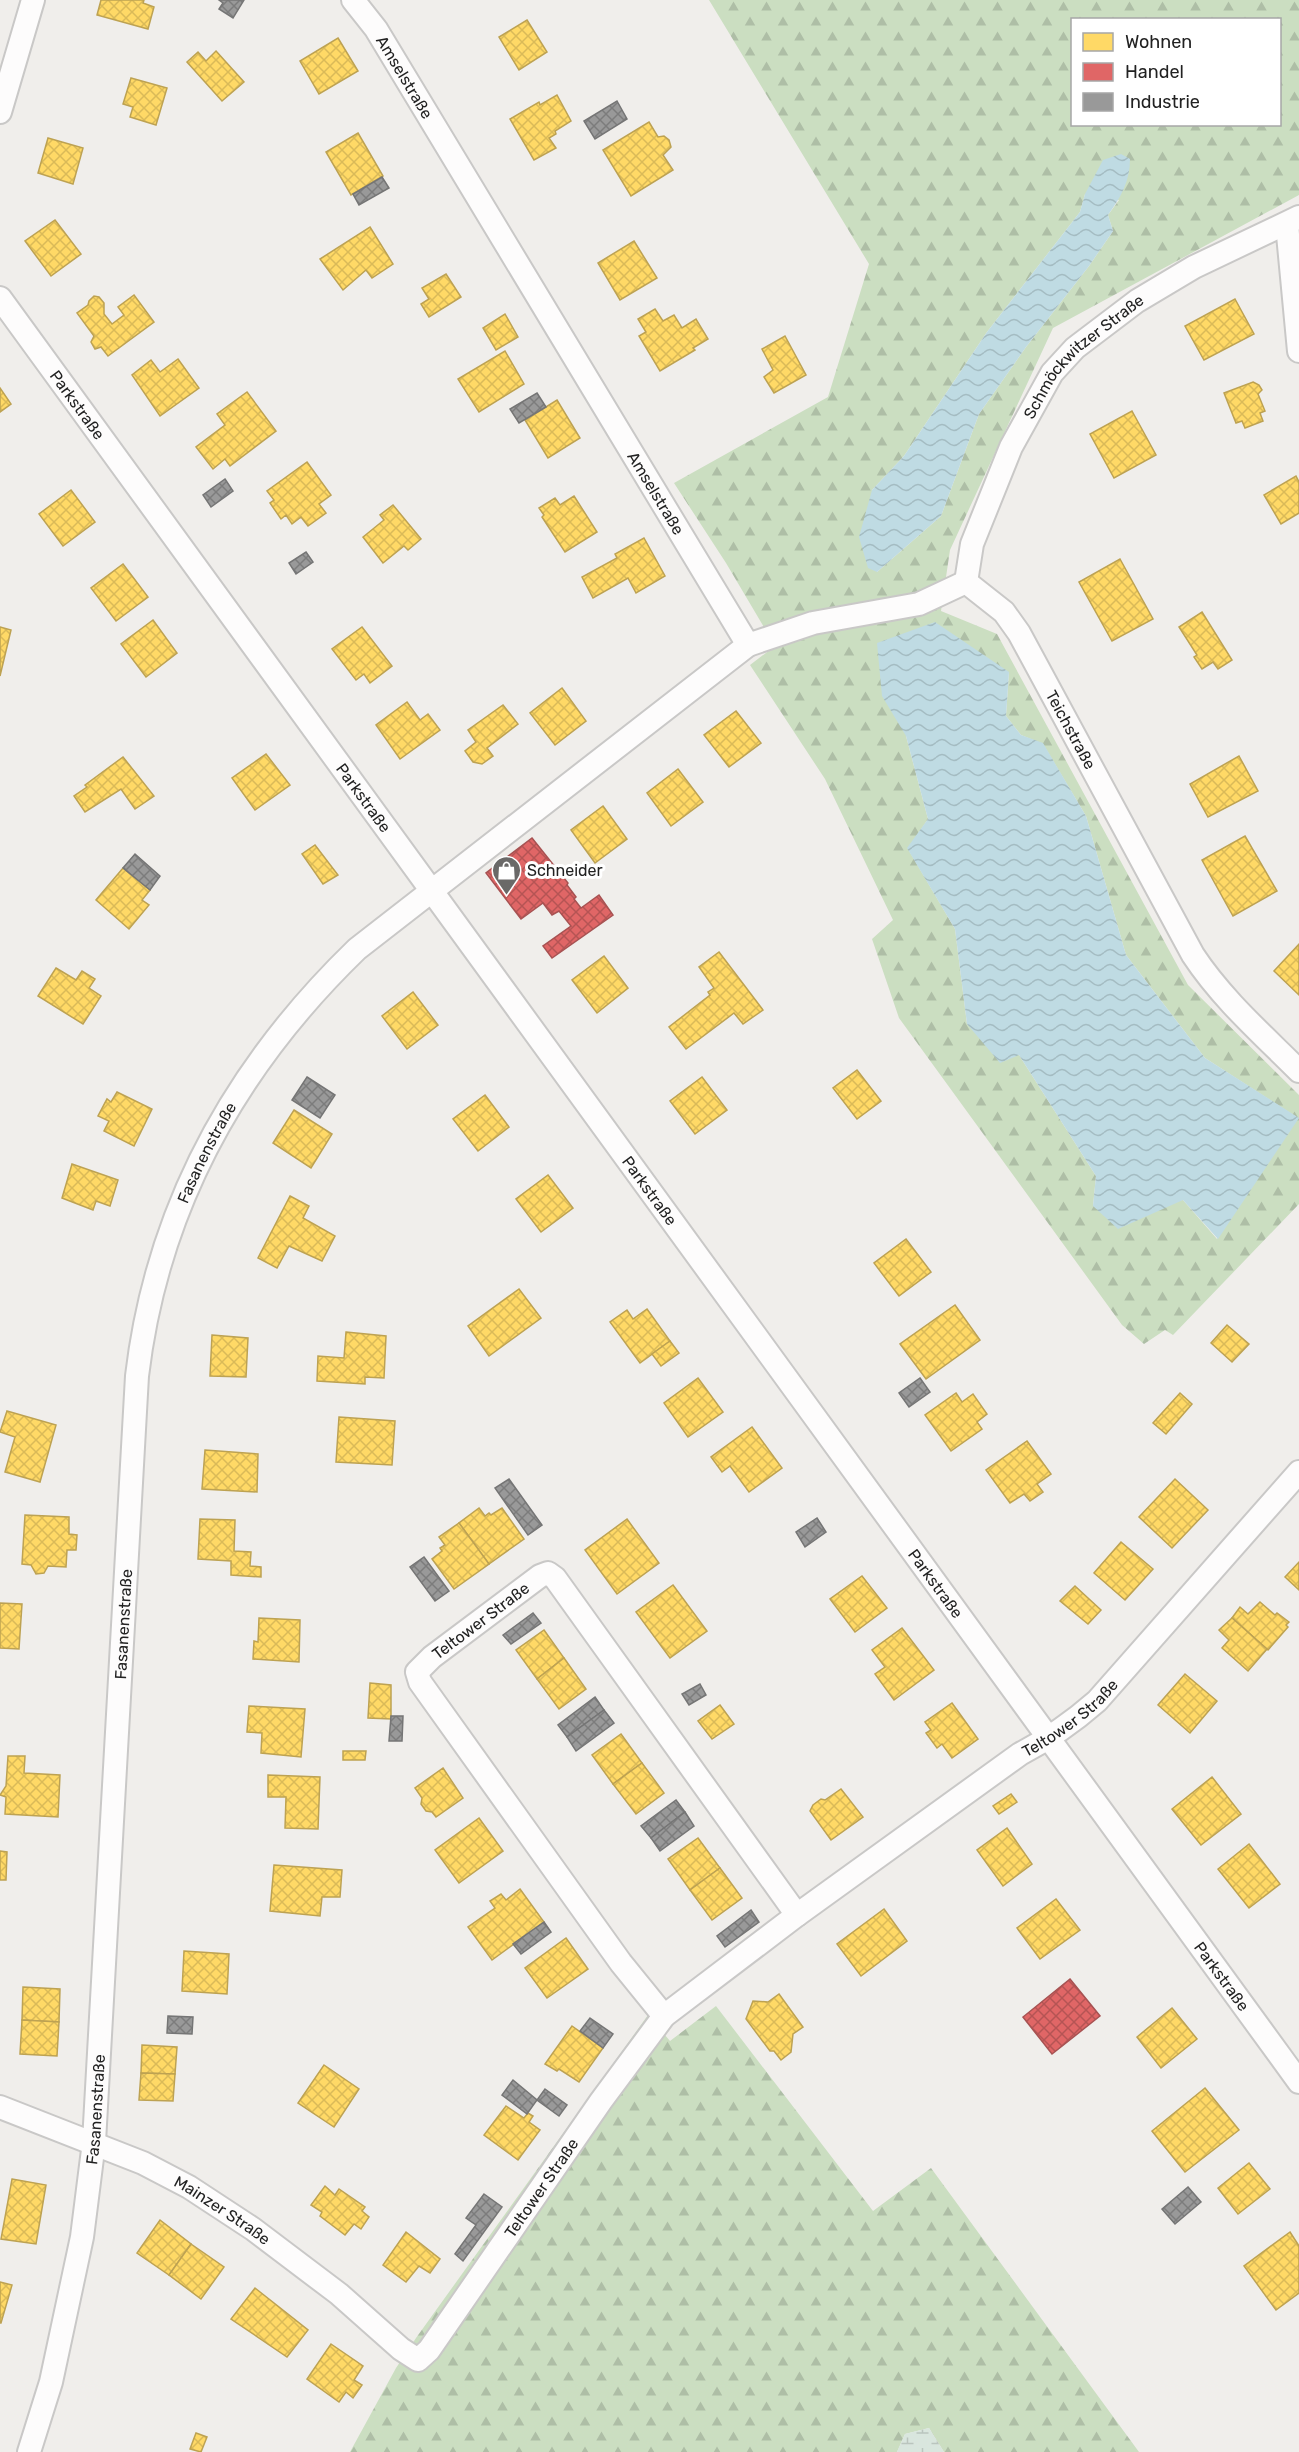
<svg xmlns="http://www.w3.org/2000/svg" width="1299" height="2452" viewBox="0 0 1299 2452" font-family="Rubik,sans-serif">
<defs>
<pattern id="forest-firs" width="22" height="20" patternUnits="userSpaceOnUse" patternTransform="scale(1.5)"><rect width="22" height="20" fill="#cbdec1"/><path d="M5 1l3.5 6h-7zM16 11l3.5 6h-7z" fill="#aebea6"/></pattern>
<pattern id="wetland-marsh" width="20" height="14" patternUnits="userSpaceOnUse" patternTransform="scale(1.5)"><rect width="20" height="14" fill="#d9e6de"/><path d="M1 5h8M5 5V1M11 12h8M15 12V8" fill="none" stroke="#bac5be"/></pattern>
<pattern id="water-waves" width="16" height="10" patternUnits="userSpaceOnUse" patternTransform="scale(1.5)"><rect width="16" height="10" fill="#bfdbe3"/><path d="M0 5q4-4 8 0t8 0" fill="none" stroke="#a4bcc2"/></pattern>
<pattern id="homes-cross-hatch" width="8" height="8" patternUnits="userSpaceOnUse" patternTransform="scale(1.5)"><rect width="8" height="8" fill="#ffd966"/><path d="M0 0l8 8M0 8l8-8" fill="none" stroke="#daba58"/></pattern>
<pattern id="shops-cross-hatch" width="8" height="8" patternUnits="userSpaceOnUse" patternTransform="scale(1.5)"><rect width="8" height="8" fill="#e06666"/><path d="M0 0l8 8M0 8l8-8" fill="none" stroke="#b55454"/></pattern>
<pattern id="industry-cross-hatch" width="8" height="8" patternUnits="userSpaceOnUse" patternTransform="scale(1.5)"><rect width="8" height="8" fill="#999"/><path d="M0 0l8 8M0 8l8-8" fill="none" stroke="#7c7c7c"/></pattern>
</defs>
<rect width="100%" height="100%" fill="#f0eeeb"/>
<g fill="url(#forest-firs)" fill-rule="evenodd">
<path d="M709 0H1299V195L1053 328 950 550 941 611 997 634 1188 985 1299 1095V1204L1173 1335 1165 1330 1144 1344 1122 1325 899 1018 872 939 893 920 825 779 750 665 775 646 726 563 674 483 828 397 869 264ZM1072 20H1280V124H1072ZM1085 194 1119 200 1108 215 1113 231 1089 266 1026 347 979 414 941 516 877 572 872 490 904 456 987 332 1080 212ZM1009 672 1006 716 1021 735 1043 744 1086 816 1126 955 1205 1058 1298 1118 1217 1239 1183 1200 1093 1206 1096 1176 1019 1055 967 1024 955 929 908 849 928 819 906 736Z"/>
<path d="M716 2006 873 2211 931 2168 1139 2452H944L929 2428 905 2434 897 2452H350L396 2368 416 2338 648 2015 670 2041Z"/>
</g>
<path fill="url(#wetland-marsh)" d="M929 2428 944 2452H897L905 2434Z"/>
<g fill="url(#water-waves)">
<path d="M1121 154 1130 159C1130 181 1121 197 1108 215L1113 231 1089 266 1026 347 979 414 941 516 877 572 868 568 859 537 872 490 904 456 987 332 1080 212 1085 194 1103 160Z"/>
<path d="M935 622 1009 672 1006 716 1021 735 1043 743 1086 816 1126 955 1205 1058 1299 1118 1218 1239 1183 1200 1118 1229 1093 1206 1096 1176 1019 1055 1000 1063 967 1024 955 929 907 848 928 819 906 736 882 696 877 643Z"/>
</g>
<g fill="url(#homes-cross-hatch)" stroke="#bda252" stroke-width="1.5">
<path d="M101 0H144L143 3 154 7 148 29 97 15Z"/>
<path d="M527 20 547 52 519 70 499 37Z"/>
<path d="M338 38 358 71 319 94 300 61Z"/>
<path d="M216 51 244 82 222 101 187 62 198 52 206 61Z"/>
<path d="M131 78 167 88 156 125 130 117 133 107 123 104Z"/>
<path d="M557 95 571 121 555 131 556 134 549 138 556 148 534 160 510 119 539 102 540 105Z"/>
<path d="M649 122 658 137 664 136 669 140 671 147 663 155 673 170 631 196 603 150Z"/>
<path d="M358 133 383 176 351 195 326 152Z"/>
<path d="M48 138 83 148 73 184 38 173Z"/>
<path d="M55 220 81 254 51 276 25 241Z"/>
<path d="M370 227 393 264 372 278 366 270 343 290 320 259Z"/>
<path d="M634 241 657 278 620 300 598 263Z"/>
<path d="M446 274 461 297 429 317 421 304 429 299 422 288Z"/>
<path d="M134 295 154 322 108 356 101 347 95 349 91 342 94 336 77 313 88 305 89 301 94 296 99 297 104 303V314L112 324 124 315 118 307Z"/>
<path d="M1235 299 1254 334 1204 360 1185 326Z"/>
<path d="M655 309 663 321 674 315 682 328 696 319 708 339 693 348 695 350 660 371 639 336 646 332 638 319Z"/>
<path d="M505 314 518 337 496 350 483 328Z"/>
<path d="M785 336 806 375 774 393 764 377 773 370 762 349Z"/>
<path d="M505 351 524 384 479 412 458 379Z"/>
<path d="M178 359 199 388 160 416 132 375 151 360 160 372Z"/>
<path d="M1253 382 1259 385 1262 390 1258 394 1265 411 1260 413 1263 421 1245 428 1242 421 1236 423 1224 393Z"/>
<path d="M0 388 11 404 0 412Z"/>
<path d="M247 392 276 431 230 466 225 459 213 469 196 447 225 425 217 414Z"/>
<path d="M557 400 580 438 548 458 525 420Z"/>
<path d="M1132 411 1156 455 1114 478 1090 434Z"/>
<path d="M307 462 331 495 319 504 326 513 308 526 301 517 292 524 286 515 281 519 270 503 274 500 267 491Z"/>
<path d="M1296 476 1299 482V513L1281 524 1264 495Z"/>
<path d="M71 490 95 522 63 546 39 514Z"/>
<path d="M574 496 597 532 565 552 542 517 544 515 539 508 555 498 560 505Z"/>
<path d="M393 505 421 539 408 550 404 546 383 563 363 537 384 520 380 515Z"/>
<path d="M644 538 665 576 636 593 628 578 593 598 582 577 617 558 615 554Z"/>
<path d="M1120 559 1153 619 1112 641 1079 582Z"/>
<path d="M123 564 148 597 116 621 91 588Z"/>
<path d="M1202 612 1232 660 1218 669 1213 662 1202 669 1194 657 1197 655 1179 627Z"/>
<path d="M153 620 177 653 146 677 121 644Z"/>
<path d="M0 627 11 630 0 676Z"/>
<path d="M362 627 392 666 370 683 364 674 356 680 332 649Z"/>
<path d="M562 688 586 721 555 745 530 713Z"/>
<path d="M407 702 420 720 428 714 440 730 400 759 376 725Z"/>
<path d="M503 705 518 724 487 748 493 756 482 764 473 762 465 751 476 742 468 730Z"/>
<path d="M736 711 761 743 729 767 704 735Z"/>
<path d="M266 754 290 785 255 810 232 778Z"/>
<path d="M1239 756 1258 791 1208 817 1190 784Z"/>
<path d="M123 757 154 796 135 809 121 789 85 812 74 796 87 787 85 785Z"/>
<path d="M678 769 703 802 671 826 647 793Z"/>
<path d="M603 806 627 839 595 863 571 830Z"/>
<path d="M1245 836 1277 891 1233 916 1202 860Z"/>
<path d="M315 845 338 875 323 884 302 854Z"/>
<path d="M123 868 150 890 142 900 149 905 129 929 96 900Z"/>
<path d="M1299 944V995L1274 971Z"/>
<path d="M719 952 763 1010 743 1024 734 1013 686 1049 669 1027 710 995 708 992 714 988 699 967Z"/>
<path d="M604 956 628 988 597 1013 572 980Z"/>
<path d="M56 968 76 980 82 971 95 979 89 988 101 996 83 1024 38 996Z"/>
<path d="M413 992 438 1025 407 1049 382 1016Z"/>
<path d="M857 1070 881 1101 857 1119 833 1088Z"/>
<path d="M702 1077 727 1110 695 1134 670 1101Z"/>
<path d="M117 1092 152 1109 134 1146 104 1131 109 1121 98 1116 107 1099 111 1102Z"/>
<path d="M485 1095 509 1127 478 1151 453 1119Z"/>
<path d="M294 1110 332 1134 311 1168 273 1143Z"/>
<path d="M72 1164 118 1180 110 1206 96 1201 93 1210 62 1198Z"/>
<path d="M548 1175 573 1208 541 1232 516 1199Z"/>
<path d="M290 1196 309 1206 303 1218 335 1236 322 1261 289 1246 277 1268 258 1258Z"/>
<path d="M906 1239 931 1272 899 1296 874 1263Z"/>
<path d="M519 1289 541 1318 489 1356 468 1326Z"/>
<path d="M955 1305 980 1340 926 1379 900 1344Z"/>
<path d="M647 1309 670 1341 640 1363 610 1322 627 1310 633 1319Z"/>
<path d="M1227 1325 1249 1344 1232 1362 1211 1343Z"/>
<path d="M346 1332 386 1336 384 1378 365 1377V1384L317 1381 318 1356 344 1358Z"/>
<path d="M212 1335 248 1338 246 1377 210 1376Z"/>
<path d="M670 1341 679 1353 661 1366 652 1354Z"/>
<path d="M698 1378 723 1412 688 1437 664 1403Z"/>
<path d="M956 1393 962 1402 973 1394 987 1414 977 1422 982 1429 951 1451 925 1415Z"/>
<path d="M1180 1393 1192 1404 1166 1434 1153 1423Z"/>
<path d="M7 1411 56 1425 40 1482 5 1472 15 1437 0 1432Z"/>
<path d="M339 1417 395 1421 392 1465 336 1462Z"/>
<path d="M752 1427 782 1468 749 1492 730 1466 722 1472 711 1457Z"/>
<path d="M1027 1441 1051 1474 1037 1484 1043 1492 1030 1501 1024 1494 1010 1503 986 1470Z"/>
<path d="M205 1450 258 1454 257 1492 202 1489Z"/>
<path d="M1175 1479 1208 1510 1172 1548 1139 1517Z"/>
<path d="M479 1508 485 1516 489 1513 491 1515 502 1508 524 1539 489 1564 459 1523Z"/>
<path d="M25 1515 69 1517V1534L77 1535 76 1550H67L66 1567 48 1566 44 1573 36 1574 31 1565 22 1564Z"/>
<path d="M200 1519 235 1520 234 1551 251 1552 250 1566 261 1567V1577L231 1575V1561L198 1559Z"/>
<path d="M627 1519 659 1563 617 1594 585 1550Z"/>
<path d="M459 1523 489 1564 454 1589 432 1559 442 1551 440 1548 445 1545 439 1537Z"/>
<path d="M1121 1542 1153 1569 1125 1600 1094 1573Z"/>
<path d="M1299 1562V1590L1285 1577Z"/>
<path d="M862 1576 887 1608 855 1632 830 1599Z"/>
<path d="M673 1585 707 1631 670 1658 636 1612Z"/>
<path d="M1075 1586 1101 1610 1088 1624 1060 1601Z"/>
<path d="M1260 1602 1275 1615 1277 1613 1289 1622 1286 1625 1288 1627 1268 1650 1232 1618 1240 1607 1248 1614Z"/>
<path d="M0 1603 22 1604 19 1649 0 1648Z"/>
<path d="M259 1618 300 1620 299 1662 253 1659 254 1641 258 1642Z"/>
<path d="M1232 1618 1267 1649 1248 1671 1222 1648 1229 1640 1219 1630Z"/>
<path d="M902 1628 934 1670 894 1700 875 1674 885 1667 872 1650Z"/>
<path d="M544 1630 564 1658 537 1679 516 1650Z"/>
<path d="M564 1658 586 1689 559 1709 537 1679Z"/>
<path d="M1185 1674 1217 1701 1190 1733 1158 1705Z"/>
<path d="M370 1683 391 1685V1719L368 1718Z"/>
<path d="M952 1703 978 1739 952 1758 942 1744 937 1748 926 1733 931 1730 925 1722Z"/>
<path d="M720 1705 734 1724 712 1739 698 1721Z"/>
<path d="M249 1706 305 1709 301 1757 261 1753 262 1733 247 1732Z"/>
<path d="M621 1734 642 1763 613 1784 592 1755Z"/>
<path d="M343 1751H366L365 1760H343Z"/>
<path d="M8 1756H25L24 1773 60 1775 58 1817 5 1814 6 1797 0 1795 6 1786Z"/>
<path d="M642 1763 664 1793 636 1814 613 1784Z"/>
<path d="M443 1768 463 1798 436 1817 432 1812 426 1811 421 1804 422 1798 415 1788Z"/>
<path d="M268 1775 320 1777 318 1829 285 1828 286 1797H268Z"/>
<path d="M1212 1777 1241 1814 1201 1845 1172 1809Z"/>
<path d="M841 1789 863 1817 831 1840 810 1811 813 1805 821 1799 825 1800Z"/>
<path d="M1011 1794 1017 1802 999 1814 993 1806Z"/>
<path d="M479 1818 503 1851 459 1883 435 1850Z"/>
<path d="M1007 1828 1032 1864 1003 1886 977 1850Z"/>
<path d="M698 1838 720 1868 690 1890 668 1859Z"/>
<path d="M1249 1844 1280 1884 1249 1908 1218 1869Z"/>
<path d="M0 1851 7 1852 6 1880H0Z"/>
<path d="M274 1865 342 1870 340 1897H322L320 1916 270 1911Z"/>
<path d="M720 1868 742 1898 712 1920 690 1890Z"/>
<path d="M520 1889 544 1922 492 1960 468 1927 495 1908 490 1901 501 1894 506 1900Z"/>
<path d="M1056 1899 1080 1930 1040 1959 1017 1928Z"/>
<path d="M884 1909 907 1941 861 1976 837 1944Z"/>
<path d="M566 1938 588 1969 547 1998 525 1968Z"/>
<path d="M184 1951 229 1954 227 1994 182 1991Z"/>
<path d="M23 1987 60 1989 59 2022 22 2020Z"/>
<path d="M779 1994 803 2027 793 2034 791 2052 781 2060 774 2051H770L746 2019 753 2001 768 2002Z"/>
<path d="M1172 2008 1197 2039 1161 2068 1137 2037Z"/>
<path d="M22 2020 59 2022 57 2056 20 2054Z"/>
<path d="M572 2026 603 2048 579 2082 559 2069 557 2071 545 2064Z"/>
<path d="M142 2045 177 2047 175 2074 141 2073Z"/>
<path d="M324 2065 359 2089 334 2127 298 2103Z"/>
<path d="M141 2073 175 2074 173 2101 139 2100Z"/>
<path d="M1205 2088 1239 2130 1185 2172 1152 2131Z"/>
<path d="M506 2106 524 2118 528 2113 533 2116 529 2122 540 2130 518 2160 484 2135Z"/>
<path d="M1249 2163 1270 2189 1238 2214 1218 2188Z"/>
<path d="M12 2179 46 2185 36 2244 1 2239Z"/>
<path d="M325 2186 335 2195 339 2189 365 2207 362 2211 369 2217 361 2229 354 2224 345 2235 320 2216 322 2212 311 2205Z"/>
<path d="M160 2220 191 2244 169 2275 137 2253Z"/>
<path d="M406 2232 440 2259 430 2273 419 2266 406 2282 383 2265Z"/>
<path d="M1290 2232 1299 2246V2293L1276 2310 1244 2266Z"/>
<path d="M191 2244 224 2267 201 2299 169 2275Z"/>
<path d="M0 2282 12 2285 1 2323H0Z"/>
<path d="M255 2288 308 2330 287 2357 231 2319Z"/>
<path d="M331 2344 363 2366 354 2380 362 2385 353 2398 346 2392 339 2402 307 2379Z"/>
<path d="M196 2433 207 2437 201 2452 190 2449Z"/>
</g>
<g fill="url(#shops-cross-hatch)" stroke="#a75252" stroke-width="1.5">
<path d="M532 838 568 883 567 885 576 897 574 899 581 908 599 895 613 915 552 958 543 946 571 926 559 911 552 915 543 903 521 919 486 873Z"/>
<path d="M1070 1979 1100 2016 1052 2054 1023 2017Z"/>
</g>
<g fill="url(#industry-cross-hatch)" stroke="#757575" stroke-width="1.5">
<path d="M219 0H244L233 18 219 9 223 3Z"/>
<path d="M617 101 627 119 595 139 584 121Z"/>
<path d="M382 177 389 188 359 205 353 194Z"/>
<path d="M537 393 546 407 519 423 510 409Z"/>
<path d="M225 479 233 491 211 507 203 495Z"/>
<path d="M306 552 313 562 296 574 289 563Z"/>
<path d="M135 854 160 876 150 890 123 868Z"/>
<path d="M307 1077 335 1095 320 1118 292 1100Z"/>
<path d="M920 1378 930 1392 909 1407 899 1393Z"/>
<path d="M509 1479 542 1525 528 1535 495 1488Z"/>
<path d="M817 1518 826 1532 805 1547 796 1532Z"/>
<path d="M424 1557 449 1591 435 1601 410 1567Z"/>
<path d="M533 1613 541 1623 511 1644 503 1635Z"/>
<path d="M700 1684 706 1695 689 1705 682 1694Z"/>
<path d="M595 1697 604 1710 567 1737 558 1725Z"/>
<path d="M604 1710 614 1723 576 1751 567 1737Z"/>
<path d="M391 1716H403L402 1741H389Z"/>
<path d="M676 1800 685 1812 651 1838 641 1826Z"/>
<path d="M685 1812 694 1826 660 1851 651 1838Z"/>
<path d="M751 1910 759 1922 725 1947 717 1936Z"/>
<path d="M544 1922 551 1932 521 1954 513 1944Z"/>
<path d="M168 2016 193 2017 192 2034 167 2033Z"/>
<path d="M590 2018 613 2034 603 2048 580 2031Z"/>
<path d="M513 2080 537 2100 527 2114 502 2095Z"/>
<path d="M545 2089 567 2105 559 2116 537 2100Z"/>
<path d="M1188 2187 1201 2202 1175 2224 1162 2209Z"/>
<path d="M484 2194 502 2207 463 2261 455 2254 476 2225 466 2218Z"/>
</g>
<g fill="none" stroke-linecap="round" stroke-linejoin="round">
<defs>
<g id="minor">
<path id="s1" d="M353 0 376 29 748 645"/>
<path d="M0 112 33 0"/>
<path d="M1287 224 1299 351"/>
<path id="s2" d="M0 298 1299 2082"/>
<path id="s3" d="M966 582 1004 612 1019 633 1193 955C1222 999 1262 1034 1299 1071"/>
<path id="s4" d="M966 582 972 544 1011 447 1052 373 1075 348 1137 301 1194 267 1299 217"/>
<path id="s5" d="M664 2016 621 1963 420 1682 417 1672 432 1657 540 1576 548 1573 555 1578 797 1915"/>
<path id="s6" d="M0 2107 143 2163 189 2187 253 2229 339 2294 401 2349 418 2360 429 2350 601 2101 664 2016 797 1915 1020 1754C1049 1739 1073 1722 1097 1701L1299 1472"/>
<path id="s7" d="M29 2452 51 2382 82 2237 94 2142 137 1376C157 1208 236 1066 357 949L748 645 813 623 919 604 966 582"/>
</g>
</defs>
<use href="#minor" stroke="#c9c8c7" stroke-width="26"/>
<use href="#minor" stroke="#fdfcfc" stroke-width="22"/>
</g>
<defs>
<symbol id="shop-pin" viewBox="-11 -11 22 30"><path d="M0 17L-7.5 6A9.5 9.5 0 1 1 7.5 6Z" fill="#6a6968" stroke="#fff"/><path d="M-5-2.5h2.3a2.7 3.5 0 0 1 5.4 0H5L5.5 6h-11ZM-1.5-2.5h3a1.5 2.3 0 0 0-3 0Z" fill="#fff"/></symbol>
</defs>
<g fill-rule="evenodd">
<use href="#shop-pin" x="490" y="854" width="33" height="45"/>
</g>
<g text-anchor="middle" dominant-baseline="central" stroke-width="6" stroke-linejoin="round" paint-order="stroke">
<g font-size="16" fill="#222" stroke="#fff">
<text stroke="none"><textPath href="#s1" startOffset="93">Amselstraße</textPath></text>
<text stroke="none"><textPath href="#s4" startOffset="261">Schmöckwitzer Straße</textPath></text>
<text stroke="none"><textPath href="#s2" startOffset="132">Parkstraße</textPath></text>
<text stroke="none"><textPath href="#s1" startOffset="579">Amselstraße</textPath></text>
<text stroke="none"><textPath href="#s3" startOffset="184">Teichstraße</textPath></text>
<text stroke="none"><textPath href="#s2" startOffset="618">Parkstraße</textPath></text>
<text stroke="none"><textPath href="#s7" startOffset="1320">Fasanenstraße</textPath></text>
<text stroke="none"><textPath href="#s2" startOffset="1104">Parkstraße</textPath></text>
<text stroke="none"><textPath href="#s2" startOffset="1590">Parkstraße</textPath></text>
<text stroke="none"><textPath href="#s5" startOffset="506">Teltower Straße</textPath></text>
<text stroke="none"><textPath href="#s7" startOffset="836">Fasanenstraße</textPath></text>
<text stroke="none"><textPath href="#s6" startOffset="1420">Teltower Straße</textPath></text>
<text stroke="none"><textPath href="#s2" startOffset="2076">Parkstraße</textPath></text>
<text stroke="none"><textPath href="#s7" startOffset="350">Fasanenstraße</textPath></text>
<text stroke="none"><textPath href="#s6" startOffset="705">Teltower Straße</textPath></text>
<text stroke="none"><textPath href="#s6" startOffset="246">Mainzer Straße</textPath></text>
</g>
<g font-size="16" fill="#222" stroke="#fff" text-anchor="start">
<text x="527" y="870">Schneider</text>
</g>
</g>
<rect x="1071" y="18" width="210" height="108" fill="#ffffff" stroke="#a7a7a7" stroke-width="1.5"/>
<rect x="1083" y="33" width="30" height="18" fill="#ffd966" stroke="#a7a7a7" stroke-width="1.5"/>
<text x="1125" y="48" font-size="18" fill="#222222">Wohnen</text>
<rect x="1083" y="63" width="30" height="18" fill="#e06666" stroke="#a7a7a7" stroke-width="1.5"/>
<text x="1125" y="78" font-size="18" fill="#222222">Handel</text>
<rect x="1083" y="93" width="30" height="18" fill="#999999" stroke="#a7a7a7" stroke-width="1.5"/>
<text x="1125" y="108" font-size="18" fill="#222222">Industrie</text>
</svg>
